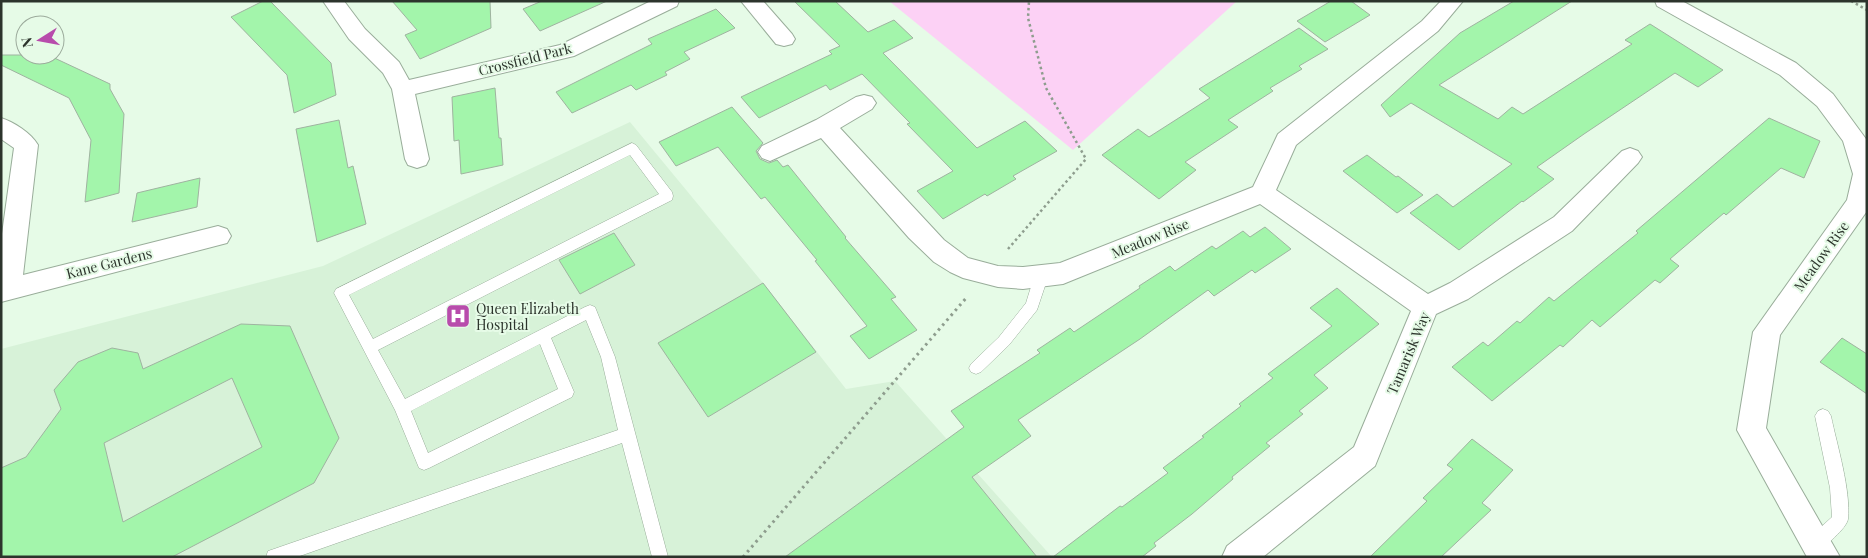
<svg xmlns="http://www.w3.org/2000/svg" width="1868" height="558" viewBox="0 0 1868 558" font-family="'Playfair Display',serif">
<rect width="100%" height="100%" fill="#e6fbe7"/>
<path fill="#d7f2d8" d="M630 122 763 283 846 389 895 381 1052 557H1V349L323 266Z"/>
<path fill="#fcd1f5" d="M889 1H1237L1073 150Z"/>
<g fill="#a3f5ab" stroke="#9fb3a0" fill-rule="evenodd">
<path d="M263 1H270L331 63 336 95 294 113 287 75 231 17Z"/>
<path d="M392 1H490L491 28 420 59 405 35 417 30Z"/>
<path d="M542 1H607L540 31 523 9Z"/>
<path d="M794 1H835L868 32 894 20 913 38 883 53 977 148 1025 121 1057 151 1013 176 1016 179 987 196 985 194 943 219 917 191 953 171 907 124 910 123 862 74 830 90 826 85 759 118 741 97 832 54 829 51 840 46Z"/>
<path d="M1331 1H1351L1370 15 1325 42 1297 21Z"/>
<path d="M1514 1H1572L1439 85 1498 119 1512 107 1523 114 1632 44 1625 40 1650 24 1723 70 1698 87 1675 73 1584 134 1537 167 1554 179 1523 202 1522 201 1459 250 1410 213 1437 194 1453 207 1512 164 1411 103 1390 117 1381 105 1460 33Z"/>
<path d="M716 9 735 28 684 52 690 59 665 72 667 75 636 90 631 85 572 113 556 92 652 44 648 39Z"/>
<path d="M1299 28 1328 49 1299 66 1302 69 1270 88 1273 91 1228 120 1238 127 1185 162 1196 170 1159 199 1102 155 1138 129 1149 137 1210 98 1199 89Z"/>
<path d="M1 55H48L110 84V89L124 114 119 193 85 202 91 140 69 98 1 65Z"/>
<path d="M495 88 499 138H501L503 165 461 174 459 140 454 141 452 97Z"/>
<path d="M732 107 763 143 756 151 760 159 769 163 777 160 783 167 788 165 846 237 845 238 896 297 891 299 917 330 869 359 850 336 867 326 815 261 817 260 765 197 761 199 718 147 676 166 659 142Z"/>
<path d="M1769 118 1820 141 1804 178 1781 168 1726 215 1724 213 1670 259 1679 266 1660 283 1655 280 1600 327 1592 320 1563 347 1560 345 1492 401 1452 367 1483 342 1488 346 1517 321 1520 323 1549 297 1554 301 1638 233 1636 231Z"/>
<path d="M339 120 348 168 353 166 366 224 317 242 296 129Z"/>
<path d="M1367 155 1396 177 1398 176 1423 195 1397 213 1343 171Z"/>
<path d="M200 178 197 207 132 222 137 193Z"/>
<path d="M1265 227 1291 249 1255 273 1252 270 1214 296 1208 290 1140 339 1018 420 1031 436 972 477 1037 557H785L964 427 951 411 1040 353 1037 350 1070 328 1074 332 1140 288 1139 286 1170 266 1175 271 1212 246 1216 249 1243 231 1250 237Z"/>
<path d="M614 233 635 265 580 294 559 260Z"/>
<path d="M763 283 816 352 708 417 658 343Z"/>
<path d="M1337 288 1379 324 1314 375 1328 388 1299 411 1303 414 1266 443 1270 446 1232 477 1233 479 1192 514 1154 543 1156 546 1142 557H1053L1120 506 1122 507 1168 473 1163 468 1204 437 1202 436 1241 406 1239 404 1273 378 1268 374 1332 326 1310 308Z"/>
<path d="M241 324 290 326 339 438 314 483 172 557H1V468L26 457 61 409 54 390 78 362 112 348 138 353 143 369ZM232 378 262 447 123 522 104 443Z"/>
<path d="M1842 338 1867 354V394L1820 362Z"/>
<path d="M1472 439 1513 470 1482 503 1491 510 1441 557H1370L1427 501 1423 498 1453 469 1447 465Z"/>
</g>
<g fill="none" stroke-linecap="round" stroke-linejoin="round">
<defs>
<g id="lane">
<path d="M632 143 636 145 672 192 673 196 672 200 378 350 405 399 585 307 590 305 595 307 615 357 668 557H652L622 443 297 557H266L268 551 274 549 618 430 601 357 586 320 551 338 574 392 572 397 429 468 424 470 419 468 395 410 334 293 336 289ZM630 155 659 194 373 339 349 295ZM540 344 558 389 428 453 411 411Z"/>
<path d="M1041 271 1046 273 1048 277 1037 310 1009 345 981 372 976 374 971 372 969 368 971 364 999 337 1026 303 1034 277 1036 273Z"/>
<path d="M1823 409 1828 411 1831 416C1837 445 1851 490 1848 519 1847 528 1824 548 1816 551L1810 549 1808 543 1810 537 1832 517 1830 488 1815 416 1818 411Z"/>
</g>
<g id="street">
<path d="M323 1H344L365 29 399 62 409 80 560 45 651 1H679L677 6 574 56 415 94 429 159 426 165 417 168 408 165 405 159 392 89 383 73 349 39Z"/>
<path d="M741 1H763L792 34 795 39 792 44 784 46 776 44Z"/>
<path d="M1441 1H1463L1438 31 1296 145 1276 190 1428 294 1450 283 1554 217 1622 151 1630 148 1638 151 1642 157 1638 163 1572 231 1468 299 1436 314 1375 466 1263 557H1222L1227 546 1354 447 1411 311 1260 204 1063 284 1023 289 998 287 963 278 950 272 934 262 909 238 821 138 770 161 762 158 758 152 762 146 816 120 856 97 864 95 872 97 876 103 872 109 840 128 944 240 968 258 998 266 1023 267 1060 263 1253 187 1278 134 1422 21Z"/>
<path d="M1655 1H1682L1796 63 1833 94 1866 139 1867 211 1780 335 1766 428 1840 557H1807L1737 430 1753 332 1847 200 1853 174 1843 141 1817 106 1780 75 1657 6Z"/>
<path d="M1 118C14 122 31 133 38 145L23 275 218 226 227 229 231 236 227 243 1 302V241L14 148 1 139Z"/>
</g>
</defs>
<use href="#lane" stroke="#99ad9a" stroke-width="1"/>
<use href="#street" stroke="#99ad9a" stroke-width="2"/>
<g stroke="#8e9d8e" stroke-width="2.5" stroke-dasharray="2.5 3" stroke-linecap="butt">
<path d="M1851 1 1867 10"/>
<path d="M1008 249 1086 159 1046 88 1028 18 1029 1"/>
</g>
<path stroke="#8e9d8e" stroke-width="3" stroke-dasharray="2.5 4" stroke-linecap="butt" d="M743 557 967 297"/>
<use href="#lane" fill="#fff" fill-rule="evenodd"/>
<use href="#street" fill="#fff" fill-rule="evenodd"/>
</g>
<defs>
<symbol id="hospital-square" viewBox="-11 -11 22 22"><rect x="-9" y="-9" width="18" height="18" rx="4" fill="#b84cac" stroke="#e6fbe7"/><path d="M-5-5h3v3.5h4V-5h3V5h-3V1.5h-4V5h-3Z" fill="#fff"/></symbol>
</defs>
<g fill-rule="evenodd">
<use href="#hospital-square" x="444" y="302" width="28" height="28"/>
</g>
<g text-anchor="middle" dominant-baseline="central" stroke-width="4" stroke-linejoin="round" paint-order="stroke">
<g font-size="14" fill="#2c342c" stroke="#e6fbe7">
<text transform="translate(525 59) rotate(-14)">Crossfield Park</text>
<text transform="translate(1150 238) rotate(-22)">Meadow Rise</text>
<text transform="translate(1821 256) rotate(-54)">Meadow Rise</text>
<text transform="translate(109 263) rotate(-14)">Kane Gardens</text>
<text transform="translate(1408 353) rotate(-67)">Tamarisk Way</text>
</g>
<g font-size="14" fill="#2c342c" stroke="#e6fbe7" text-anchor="start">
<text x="476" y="308">Queen Elizabeth<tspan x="476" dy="16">Hospital</tspan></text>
</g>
</g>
<rect width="1868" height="558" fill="none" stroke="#2c342c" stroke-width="5"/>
<g transform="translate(40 40) rotate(259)"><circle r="24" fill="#e6fbe7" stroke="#9cab9c"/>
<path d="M0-4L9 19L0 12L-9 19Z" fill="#b84cac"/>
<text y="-8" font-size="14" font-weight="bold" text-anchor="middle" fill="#2c342c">N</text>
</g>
</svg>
